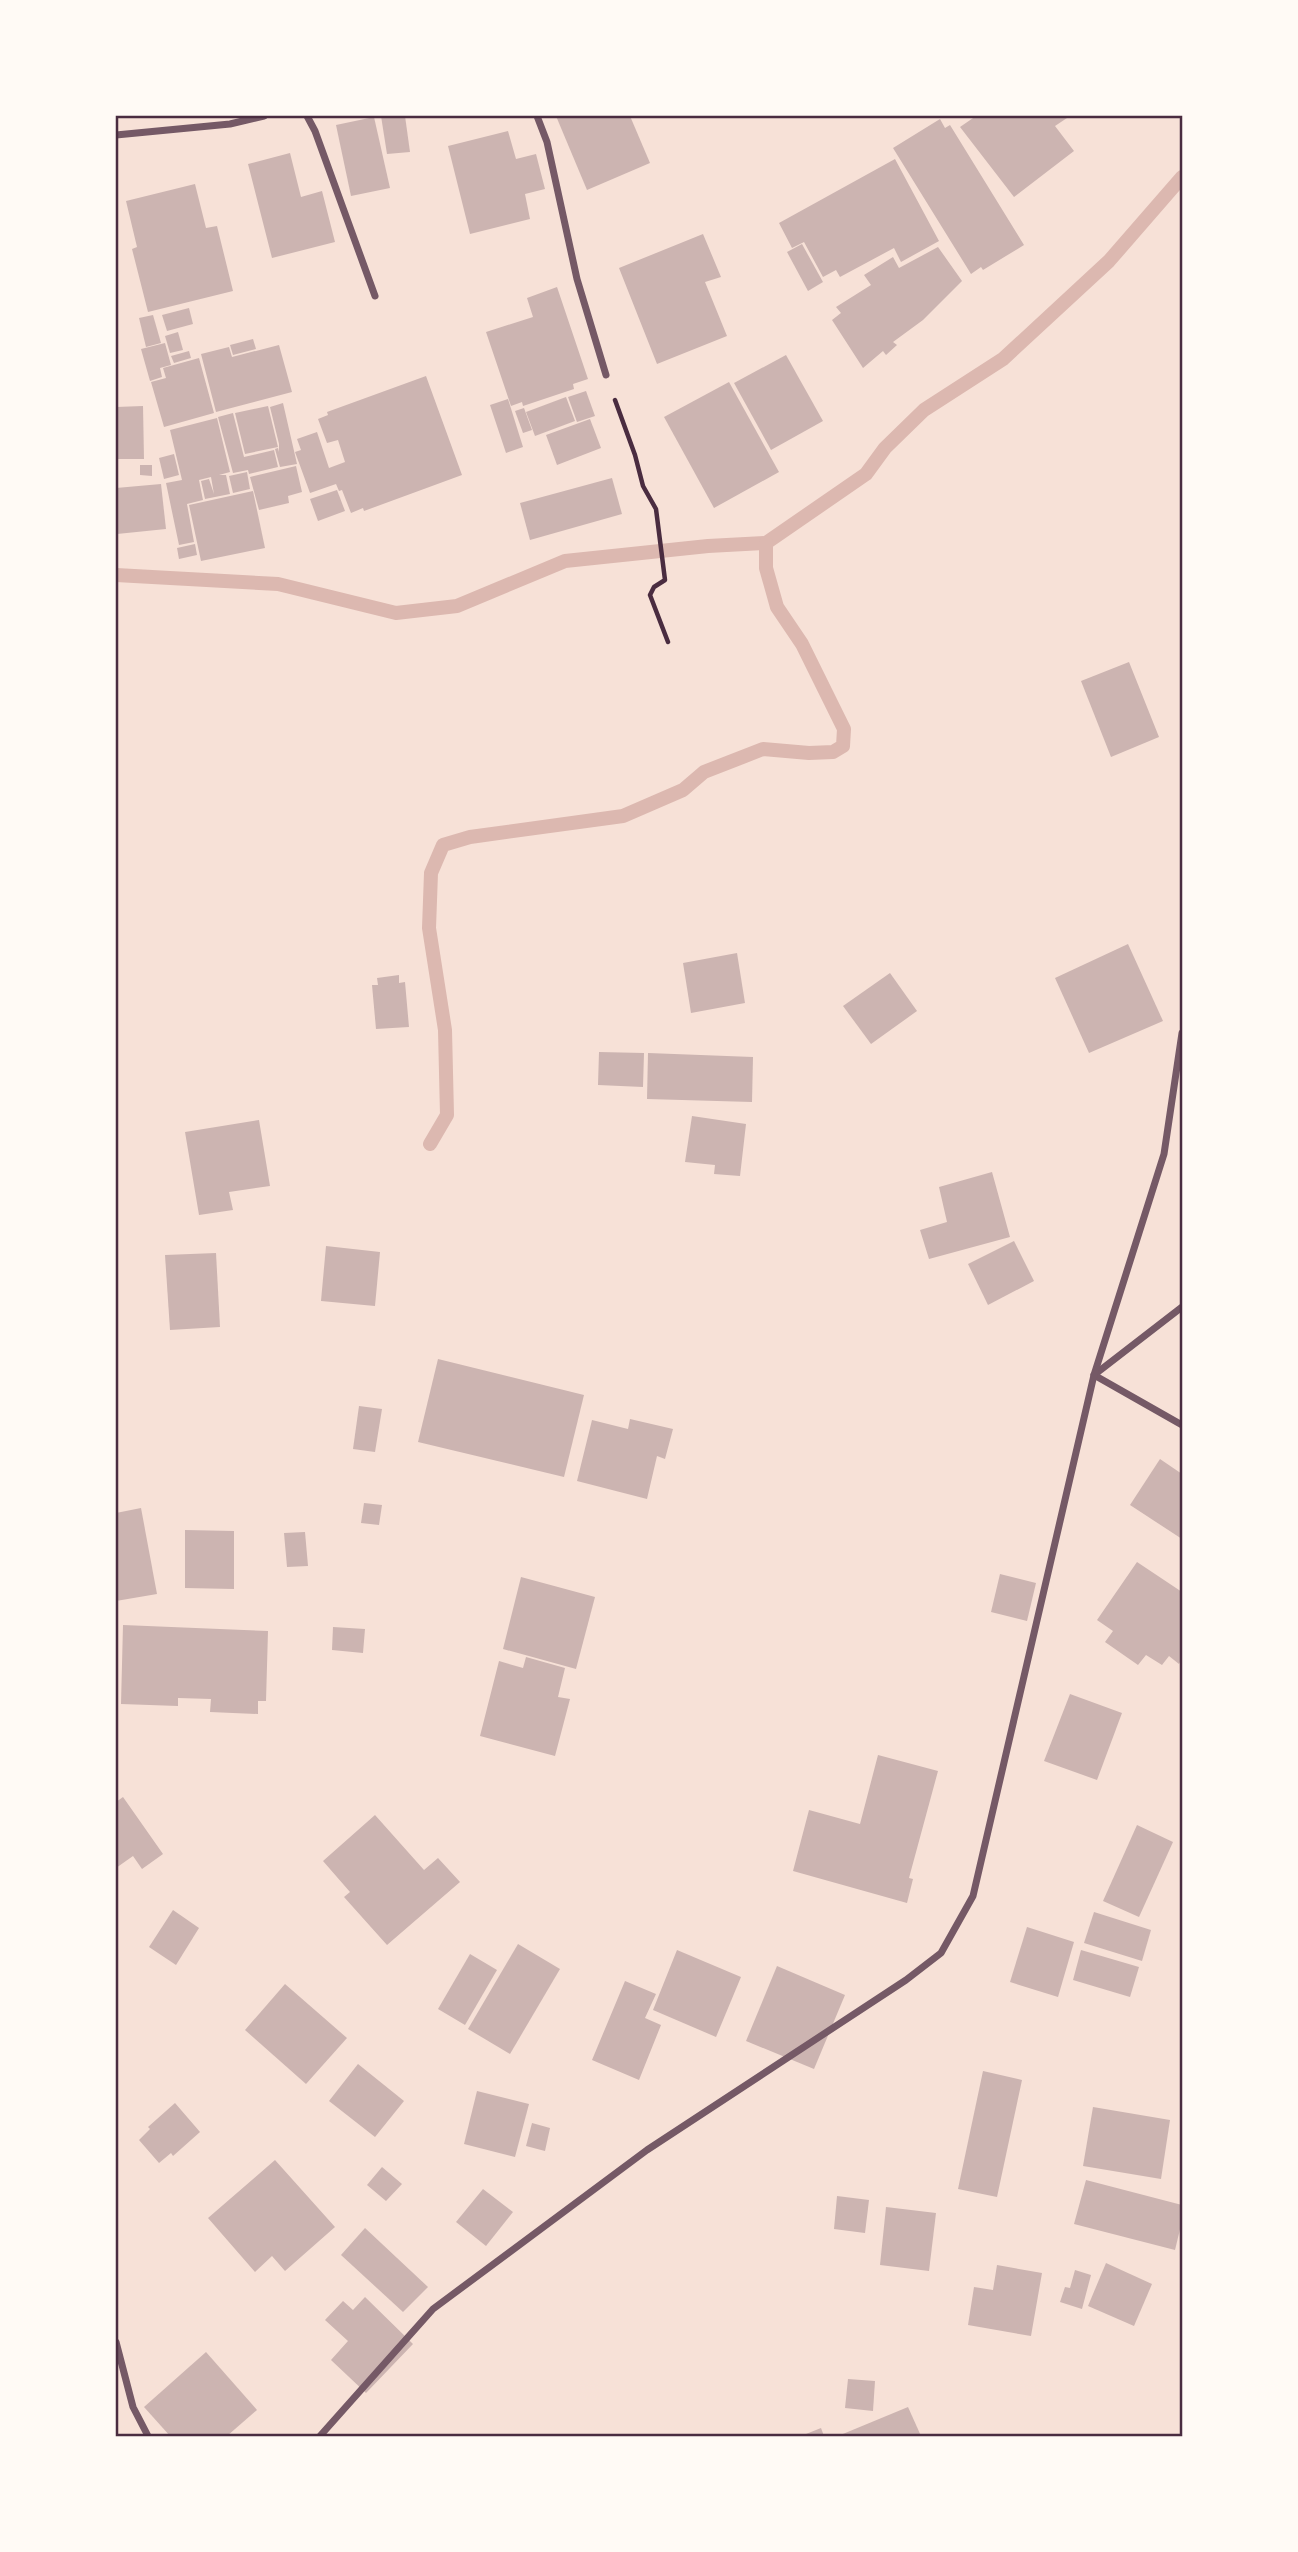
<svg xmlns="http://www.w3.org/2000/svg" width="1298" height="2552" viewBox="0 0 1298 2552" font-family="Helvetica,sans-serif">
<rect width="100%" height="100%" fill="#f7e1d7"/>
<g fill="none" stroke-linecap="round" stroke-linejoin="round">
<g stroke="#dcb8b0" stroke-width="14">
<path d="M116 575 278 584 396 613 457 606 565 561 708 546 766 543 866 474 885 448 924 410 1003 359 1109 261 1182 177"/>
<path d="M430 1144 447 1115 445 1030 429 928 431 873 443 845 470 837 623 816 683 790 704 772 763 749 809 753 833 752 843 746 844 729 802 644 777 607 766 568V543"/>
</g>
</g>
<g fill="#ccb4b1">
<path d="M381 116H405L410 152 387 154Z"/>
<path d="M556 116H630L650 163 587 190Z"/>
<path d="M976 116H1065L1067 118 1055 126 1074 151 1014 197 960 127Z"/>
<path d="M374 117 390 188 351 196 336 125Z"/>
<path d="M940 119 945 128 950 125 1024 245 983 270 981 267 971 274 893 148Z"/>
<path d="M508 131 516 159 536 154 545 189 525 194 530 219 470 234 448 146Z"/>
<path d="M290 153 301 197 322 191 335 242 272 258 248 164Z"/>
<path d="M895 159 939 241 901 262 894 248 840 277 836 270 823 277 804 242 792 248 779 223Z"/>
<path d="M195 184 206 228 217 226 233 291 148 312 132 249 137 247 126 201Z"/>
<path d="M703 234 721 277 705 282 727 336 657 364 619 268Z"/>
<path d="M802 244 823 282 808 291 787 252Z"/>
<path d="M938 247 962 281 923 320 893 342 897 345 886 355 883 351 863 368 832 320 841 313 836 307 871 285 864 275 893 257 899 268Z"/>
<path d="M557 287 588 379 573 384 574 389 523 406 522 402 511 406 486 332 533 317 527 298Z"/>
<path d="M189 308 193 324 167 331 162 315Z"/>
<path d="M153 315 161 343 146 347 139 318Z"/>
<path d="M178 332 183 350 170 353 165 336Z"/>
<path d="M253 339 256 349 233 355 230 345Z"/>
<path d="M165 343 171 365 160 368 162 377 150 381 141 349Z"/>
<path d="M279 345 292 392 216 412 201 354 229 347 232 357Z"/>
<path d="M189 351 191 358 174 363 171 356Z"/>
<path d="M786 355 823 421 771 450 734 383Z"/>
<path d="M199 358 214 413 164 427 151 382 166 378 163 368Z"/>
<path d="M426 376 462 475 364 511 363 508 351 513 342 490 339 491 336 484 310 493 295 452 301 450 297 439 317 432 329 468 345 462 338 440 327 443 318 419 328 415 327 412Z"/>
<path d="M729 382 779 472 714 508 664 417Z"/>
<path d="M586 391 595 416 577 422 568 397Z"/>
<path d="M566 397 575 421 535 436 526 412Z"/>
<path d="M508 399 523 447 506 453 490 405Z"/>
<path d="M283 403 297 464 280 467 275 449 278 448 279 452V444L270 407Z"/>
<path d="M143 406 144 459H116V407Z"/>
<path d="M268 406 278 447 245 454 235 413Z"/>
<path d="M524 408 532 430 523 433 515 411Z"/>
<path d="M233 413 244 457 274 450 278 467 249 474 248 470 233 473 218 417Z"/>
<path d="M217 418 230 472 219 475H226L230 494 205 499 201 481 209 479 214 494 211 477 199 480 203 500 187 504 194 542 179 545 166 483 182 480 170 430Z"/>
<path d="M590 419 601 448 557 465 546 435Z"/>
<path d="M174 454 179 475 164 479 159 458Z"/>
<path d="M140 465H152V476L140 475Z"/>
<path d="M296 466 302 492 288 496 289 503 259 510 250 477Z"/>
<path d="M247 472 250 489 233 493 229 476Z"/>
<path d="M612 478 622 514 530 540 520 503Z"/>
<path d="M161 484 166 529 117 534 116 488Z"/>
<path d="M337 490 345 511 318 521 310 499Z"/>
<path d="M253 491 265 548 201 561 189 505Z"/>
<path d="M195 544 197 555 179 559 177 548Z"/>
<path d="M1129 662 1159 737 1111 757 1081 681Z"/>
<path d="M1128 944 1163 1021 1089 1053 1055 978Z"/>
<path d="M737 953 745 1003 691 1013 683 963Z"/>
<path d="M890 973 917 1011 871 1044 843 1006Z"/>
<path d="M399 975V983L405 982 409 1027 376 1029 372 985H378L377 978Z"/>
<path d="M599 1052 644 1053 643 1087 598 1085Z"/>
<path d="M648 1053 753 1057 752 1102 647 1099Z"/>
<path d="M692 1116 746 1124 740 1176 714 1174 715 1165 685 1162Z"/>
<path d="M259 1120 270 1186 229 1192 233 1210 199 1215 185 1132Z"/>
<path d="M992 1172 1010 1237 929 1259 920 1230 947 1222 939 1187Z"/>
<path d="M1014 1241 1034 1281 988 1305 968 1264Z"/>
<path d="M326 1246 380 1252 375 1306 321 1301Z"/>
<path d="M216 1253 220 1327 170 1330 165 1255Z"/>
<path d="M438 1359 584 1395 564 1477 418 1442Z"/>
<path d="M359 1406 382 1409 375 1452 353 1449Z"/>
<path d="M630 1419 673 1429 665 1459 657 1456 647 1499 577 1481 592 1420 628 1429Z"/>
<path d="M1160 1459 1182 1474V1539L1130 1505Z"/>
<path d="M364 1503 382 1505 379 1525 361 1523Z"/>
<path d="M141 1508 157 1594 116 1601V1513Z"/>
<path d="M185 1530 234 1531V1589L185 1588Z"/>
<path d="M305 1532 308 1566 287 1567 284 1533Z"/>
<path d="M1137 1562 1182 1592V1658L1179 1664 1169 1656 1162 1665 1146 1655 1138 1665 1105 1642 1113 1631 1097 1620Z"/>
<path d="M1000 1574 1036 1583 1027 1621 991 1612Z"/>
<path d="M521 1577 595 1597 576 1669 503 1649Z"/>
<path d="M123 1625 268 1631 266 1701H258V1714L210 1712 211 1699 178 1698V1706L121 1704Z"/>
<path d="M333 1627 365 1629 363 1653 332 1650Z"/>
<path d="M526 1657 565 1668 558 1697 570 1699 555 1756 480 1736 499 1661 523 1668Z"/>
<path d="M1070 1694 1122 1713 1097 1780 1044 1761Z"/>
<path d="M878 1755 938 1771 909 1878 913 1879 907 1903 793 1871 809 1810 860 1824Z"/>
<path d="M123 1797 163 1854 142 1869 133 1856 116 1868V1802Z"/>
<path d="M375 1815 424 1870 438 1858 460 1882 387 1945 344 1897 350 1892 323 1861Z"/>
<path d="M1137 1825 1173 1842 1139 1917 1103 1901Z"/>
<path d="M173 1910 199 1928 176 1965 149 1947Z"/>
<path d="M1094 1912 1151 1930 1142 1961 1084 1943Z"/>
<path d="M1027 1927 1074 1942 1058 1997 1010 1982Z"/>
<path d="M518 1944 560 1969 510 2054 468 2029Z"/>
<path d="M677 1950 741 1977 716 2037 653 2010Z"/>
<path d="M1081 1950 1139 1967 1130 1997 1073 1980Z"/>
<path d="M470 1954 497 1970 465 2025 438 2009Z"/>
<path d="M777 1966 845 1995 814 2069 746 2041Z"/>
<path d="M625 1981 656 1994 645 2018 661 2025 639 2080 592 2060Z"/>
<path d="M285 1984 347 2038 306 2084 245 2030Z"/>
<path d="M358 2064 404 2101 375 2137 329 2101Z"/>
<path d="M983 2071 1022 2080 997 2197 958 2189Z"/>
<path d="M477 2091 529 2104 515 2157 464 2144Z"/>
<path d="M175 2103 200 2132 173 2156 171 2153 159 2163 139 2140 150 2129 148 2127Z"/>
<path d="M1093 2107 1170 2120 1161 2179 1083 2166Z"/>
<path d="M532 2123 550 2128 545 2151 526 2146Z"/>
<path d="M275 2160 335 2227 285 2271 272 2256 255 2272 208 2218Z"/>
<path d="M382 2167 402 2184 386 2201 367 2185Z"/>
<path d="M1086 2180 1182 2205V2221L1175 2250 1074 2224Z"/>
<path d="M483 2189 513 2212 486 2246 456 2222Z"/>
<path d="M837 2196 869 2200 865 2233 834 2229Z"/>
<path d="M886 2207 936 2213 929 2271 880 2265Z"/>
<path d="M365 2228 428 2287 403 2312 341 2255Z"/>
<path d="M1106 2263 1152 2284 1134 2326 1088 2306Z"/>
<path d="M997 2265 1042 2273 1031 2336 968 2325 974 2287 993 2290Z"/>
<path d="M1075 2270 1091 2275 1082 2309 1060 2302 1065 2287 1070 2288Z"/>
<path d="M365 2297 413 2344 366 2393 331 2360 348 2341 325 2320 343 2301 353 2310Z"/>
<path d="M206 2352 257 2410 227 2436H170L144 2407Z"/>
<path d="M848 2379 875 2381 873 2411 845 2408Z"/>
<path d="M908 2407 921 2436H838Z"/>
<path d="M821 2428 824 2436H801Z"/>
</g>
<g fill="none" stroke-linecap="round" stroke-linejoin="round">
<path stroke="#4a2c40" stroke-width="4.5" d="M615 400 635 455 643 486 656 509 665 580 654 587 650 595 668 642"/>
<g stroke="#755966" stroke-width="7">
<path d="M307 116 315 131 375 296"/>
<path d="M537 116 547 142 577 279 606 375"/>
<path d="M116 135 230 124 264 116"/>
<path d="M1182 1307 1094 1375 1182 1425"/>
<path d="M116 2342 133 2407 148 2436"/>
<path d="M320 2436 433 2309 647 2150 906 1980 941 1953 973 1896 1094 1375 1164 1154 1182 1033"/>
</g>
</g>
<rect width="1298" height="2552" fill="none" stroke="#fffaf5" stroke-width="234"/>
<rect x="117" y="117" width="1064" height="2318" fill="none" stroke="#4a2c40" stroke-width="2.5"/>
</svg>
